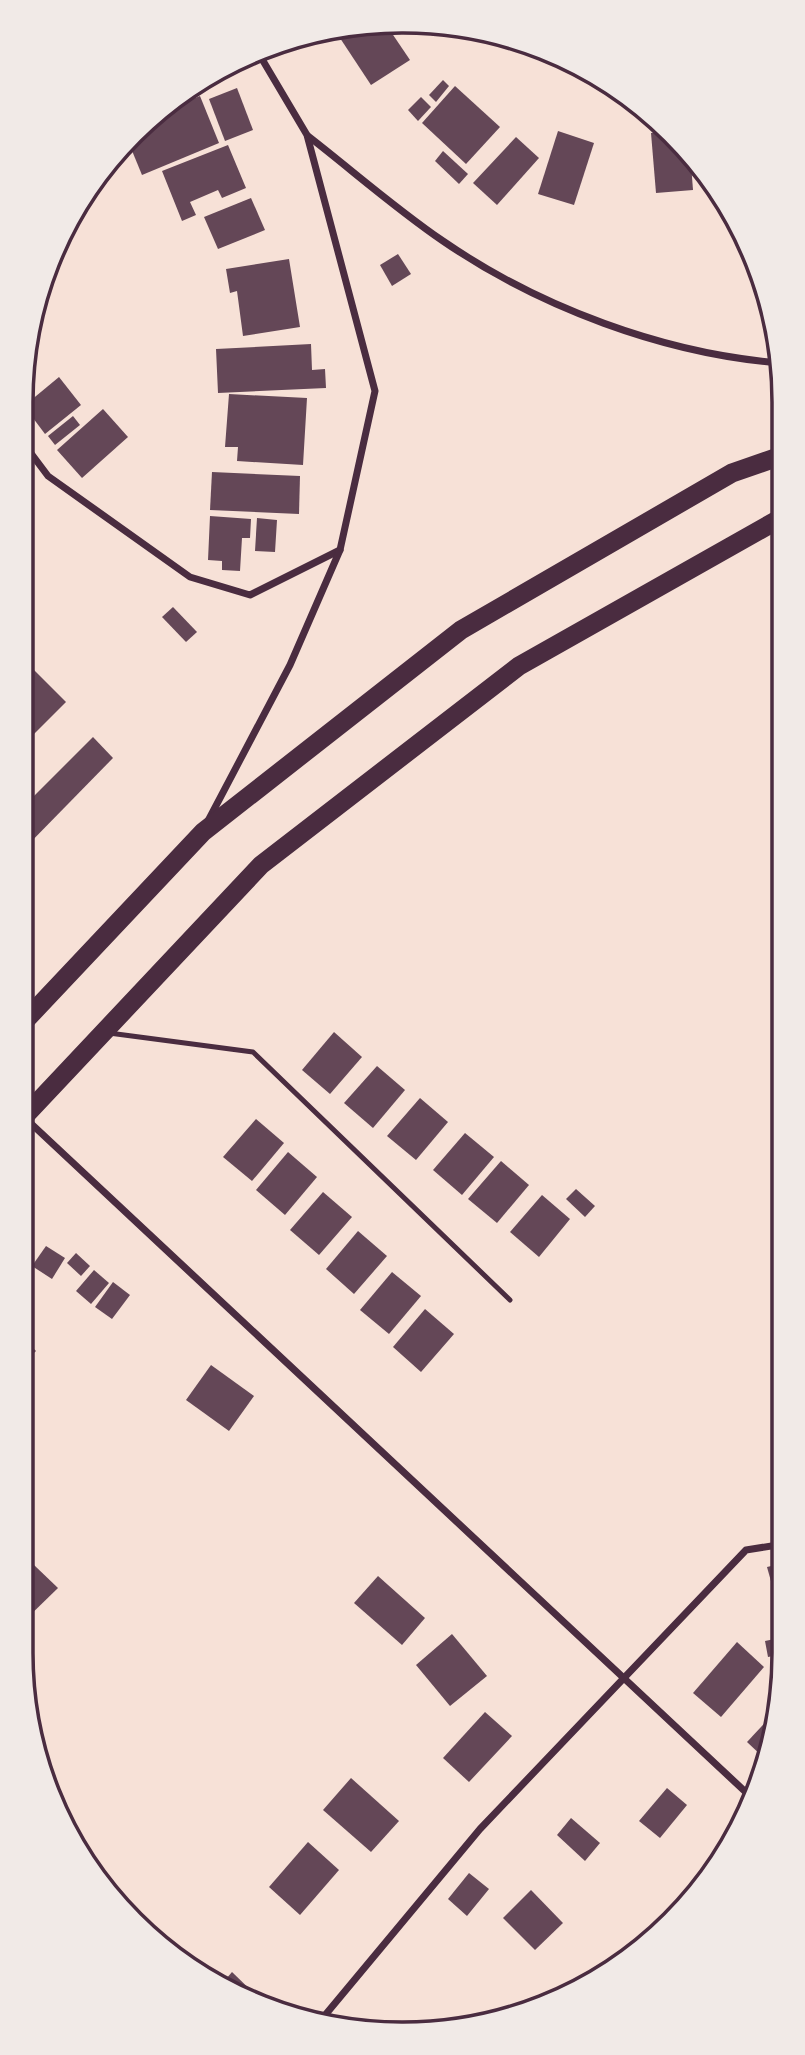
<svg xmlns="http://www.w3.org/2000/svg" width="805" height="2055" viewBox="0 0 805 2055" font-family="Helvetica,sans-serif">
<rect width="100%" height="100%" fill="#f7e1d7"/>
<g fill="#644757">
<path d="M377 22 385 23 410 60 371 85 338 35Z"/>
<path d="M443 80 449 86 436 102 429 95Z"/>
<path d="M455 86 500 127 466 164 422 123Z"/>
<path d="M237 88 253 130 225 141 209 99Z"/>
<path d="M200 96 219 143 142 175 128 141 173 107Z"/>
<path d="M421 97 431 107 418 121 408 110Z"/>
<path d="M558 131 594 143 574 205 538 194Z"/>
<path d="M667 132 690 151 693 190 656 193 651 133Z"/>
<path d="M516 137 539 158 497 205 473 183Z"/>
<path d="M228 145 246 188 222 198 218 190 190 202 196 215 182 221 162 171Z"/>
<path d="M443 151 468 174 459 184 435 161Z"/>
<path d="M251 198 265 230 218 249 204 217Z"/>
<path d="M398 254 411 274 392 286 380 265Z"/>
<path d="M289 259 300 327 243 336 237 291 230 293 226 269Z"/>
<path d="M311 344 312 370 325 369 326 388 218 393 216 349Z"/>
<path d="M59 377 81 405 45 434 24 406Z"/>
<path d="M229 394 307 398 303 465 237 461 238 447H225Z"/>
<path d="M103 409 128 437 82 478 57 450Z"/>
<path d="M73 416 80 425 55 445 48 436Z"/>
<path d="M212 472 300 476 299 514 210 510Z"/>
<path d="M210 516 251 519 250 538H242L240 571 222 570V561L208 560Z"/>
<path d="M257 518 277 520 275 552 255 551Z"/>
<path d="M173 607 197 632 186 642 162 617Z"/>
<path d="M21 657 66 702 23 745 21 743Z"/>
<path d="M93 737 113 758 21 852V809Z"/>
<path d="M334 1032 362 1057 330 1094 302 1070Z"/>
<path d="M377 1066 405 1090 373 1128 344 1103Z"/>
<path d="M420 1098 448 1122 416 1160 387 1136Z"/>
<path d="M256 1119 284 1143 252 1181 223 1157Z"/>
<path d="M465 1133 494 1157 462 1195 433 1170Z"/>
<path d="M288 1152 317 1177 285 1215 256 1190Z"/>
<path d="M501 1161 529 1185 497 1223 468 1199Z"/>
<path d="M576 1189 595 1206 585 1217 566 1199Z"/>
<path d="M323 1192 352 1217 319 1255 290 1230Z"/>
<path d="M542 1195 570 1219 539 1257 510 1232Z"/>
<path d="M358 1231 387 1256 354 1294 326 1269Z"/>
<path d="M46 1246 65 1258 52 1279 32 1266Z"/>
<path d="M76 1253 90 1266 81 1276 67 1263Z"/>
<path d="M94 1270 109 1283 91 1304 76 1291Z"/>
<path d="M392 1272 421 1296 389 1334 360 1310Z"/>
<path d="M113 1282 130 1295 112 1319 95 1307Z"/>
<path d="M425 1309 454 1334 421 1372 393 1347Z"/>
<path d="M21 1336 36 1351 21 1366Z"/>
<path d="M211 1365 254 1396 229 1431 186 1400Z"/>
<path d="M784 1563V1589L774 1592 767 1567Z"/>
<path d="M34 1565 58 1588 21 1624V1578Z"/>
<path d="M378 1576 425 1618 402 1645 354 1603Z"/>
<path d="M452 1634 487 1676 450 1706 416 1665Z"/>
<path d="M784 1637V1654L768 1657 765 1641Z"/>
<path d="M737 1642 764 1667 721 1717 693 1693Z"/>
<path d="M485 1712 512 1736 469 1782 443 1758Z"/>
<path d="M774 1713 766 1760 747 1742Z"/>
<path d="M351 1778 399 1821 371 1852 323 1810Z"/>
<path d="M667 1788 687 1805 660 1838 639 1821Z"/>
<path d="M571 1818 600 1843 585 1861 557 1835Z"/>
<path d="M308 1842 339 1870 300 1915 269 1887Z"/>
<path d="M718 1858 705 1885 670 1916 669 1915Z"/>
<path d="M469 1873 489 1889 467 1916 448 1899Z"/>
<path d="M531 1890 563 1923 535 1950 503 1918Z"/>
<path d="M115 1895 144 1918 139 1923 115 1904 112 1898Z"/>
<path d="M232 1972 261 2000 220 1986Z"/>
</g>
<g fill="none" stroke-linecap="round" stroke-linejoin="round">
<path stroke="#4a2c40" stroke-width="5" d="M109 1033 253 1052 510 1300"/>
<g stroke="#4a2c40" stroke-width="7">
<path d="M308 136C353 171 396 209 443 241 539 307 664 354 781 363"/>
<path d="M21 440 48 476 190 577 250 595 340 550"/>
<path d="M209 819 290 665 340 550 375 391 307 135 259 54"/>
<path d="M24 1117 752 1798"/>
<path d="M321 2020 480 1829 746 1550 784 1544"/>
</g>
<g stroke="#4a2c40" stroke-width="19">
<path d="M21 1025 203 832 461 630 732 473 781 456"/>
<path d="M21 1120 261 865 519 666 781 518"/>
</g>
</g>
<path d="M0 0H805V2055H0ZM402 33H403A369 369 0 0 1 772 402V1653A369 369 0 0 1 403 2022H402A369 369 0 0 1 33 1653V402A369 369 0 0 1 402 33Z" fill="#f1eae7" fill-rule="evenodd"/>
<path fill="none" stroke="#4a2c40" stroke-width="3.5" d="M402 33H403A369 369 0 0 1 772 402V1653A369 369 0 0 1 403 2022H402A369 369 0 0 1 33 1653V402A369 369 0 0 1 402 33Z"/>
</svg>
